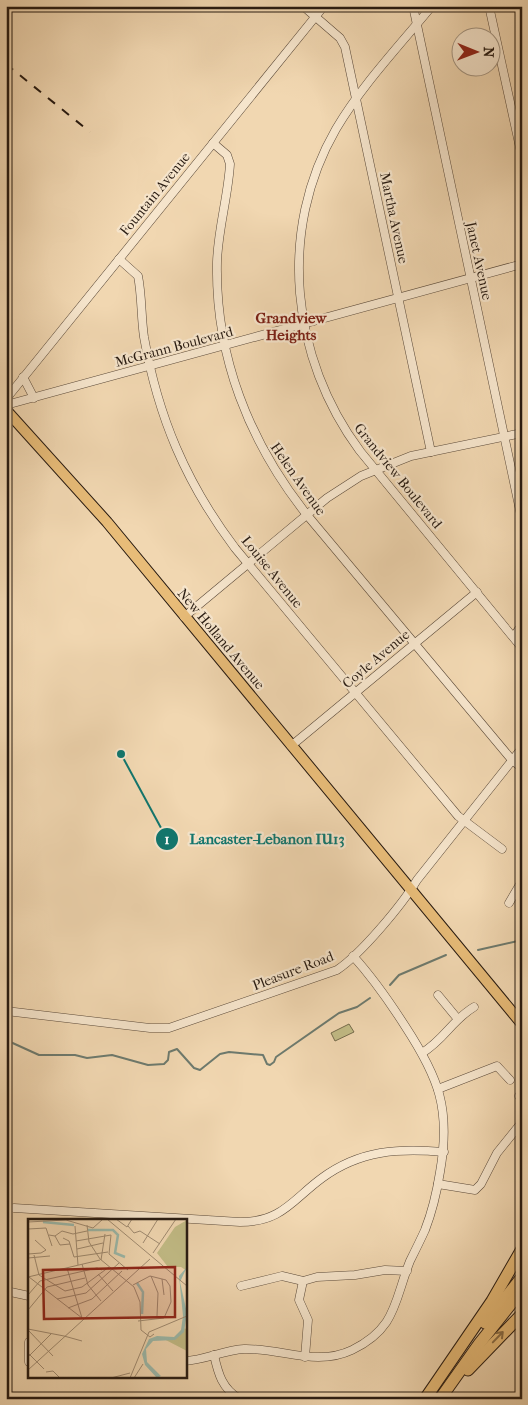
<svg xmlns="http://www.w3.org/2000/svg" width="528" height="1405" viewBox="0 0 528 1405" font-family="'IM FELL French Canon',serif">
<rect width="100%" height="100%" fill="#f1d7b1"/>
<filter id="stains"><feTurbulence type="fractalNoise" baseFrequency=".004" numOctaves="4"/><feColorMatrix values="0 0 0 0 .2 0 0 0 0 .09 0 0 0 0 .02 0 0 0 .5 -.17"/></filter>
<radialGradient id="worn" r=".72"><stop offset=".6" stop-color="#630" stop-opacity="0"/><stop offset="1" stop-color="#630" stop-opacity=".3"/></radialGradient>
<path fill="#c2bc86" stroke="#746b4c" d="M349 1024 354 1032 335 1041 331 1033Z"/>
<g fill="none" stroke-linecap="round" stroke-linejoin="round">
<g stroke="#6d7a6e" stroke-width="2">
<path d="M478 950 522 940"/>
<path d="M390 985 399 975 446 955"/>
<path d="M6 1040 39 1055H75L87 1058 112 1055 148 1065 164 1064 168 1060 169 1052 177 1049 194 1068 200 1070 220 1054 229 1052 263 1055 267 1064 270 1065 274 1062 276 1057 339 1013 357 1007 370 998"/>
</g>
<defs>
<g id="minor">
<path d="M303 6 340 38 345 47 431 452"/>
<path d="M413 6 522 520"/>
<path d="M432 6C399 46 362 85 336 129 277 231 291 358 360 451L522 648"/>
<path d="M489 6 522 157"/>
<path d="M213 143 227 155 230 164C228 197 218 229 217 262 215 356 249 442 307 515L512 760 522 768"/>
<path d="M119 259 138 276C142 296 141 317 144 337 158 417 186 483 235 548L458 816 502 849"/>
<path d="M23 377 34 398"/>
<path d="M6 399 324 6"/>
<path d="M6 405 522 264"/>
<path d="M184 617 327 498 361 476 411 456 522 433"/>
<path d="M514 636 522 625"/>
<path d="M291 746 477 592"/>
<path d="M509 903 522 881"/>
<path d="M438 995 457 1018"/>
<path d="M6 1011 150 1028H169L337 970C361 954 402 905 417 880L522 748"/>
<path d="M422 1053C445 1039 451 1021 474 1007"/>
<path d="M438 1089 497 1066 510 1080"/>
<path d="M519 1096 522 1099"/>
<path d="M438 1184 475 1190 481 1184 497 1153 522 1122"/>
<path d="M14 1208 240 1222C282 1222 292 1200 322 1178 360 1150 399 1148 444 1152"/>
<path d="M303 1281 299 1300 308 1320 305 1357"/>
<path d="M241 1286 282 1276 303 1281 317 1277 355 1275 385 1270 407 1271"/>
<path d="M6 1291 29 1296"/>
<path d="M29 1342V1362"/>
<path d="M214 1355C218 1373 222 1389 240 1399"/>
<path d="M185 1361C205 1360 224 1350 244 1349 282 1348 316 1367 352 1350 397 1328 394 1301 410 1261 415 1251 420 1241 425 1230 432 1212 437 1191 440 1172 451 1109 439 1078 405 1026 389 1001 373 978 353 956"/>
<path d="M282 1399 285 1398"/>
</g>
<path id="major" d="M6 410 107 522 522 1024"/>
<g id="highway">
<path d="M485 1323 522 1277"/>
<path d="M468 1370 522 1314"/>
<path d="M425 1399 492 1301 522 1249"/>
<path d="M440 1399 479 1344 522 1290"/>
</g>
</defs>
<use href="#minor" stroke="#5a4939" stroke-width="9"/>
<use href="#major" stroke="#271a11" stroke-width="12"/>
<use href="#highway" stroke="#271a11" stroke-width="13"/>
<use href="#minor" stroke="#f6e5cc" stroke-width="8"/>
<use href="#major" stroke="#e8bc78" stroke-width="10"/>
<use href="#highway" stroke="#e8bc78" stroke-width="11"/>
<path stroke="#271a11" stroke-width="2" stroke-dasharray="9 9" stroke-linecap="butt" d="M6 64 90 132"/>
</g>
<defs><path id="oneway-shaft" d="M-6 0H5M1.5-3L5.5 0L1.5 3" fill="none" stroke-width="1.6" stroke-linecap="round" stroke-linejoin="round" transform="scale(1.25)"/></defs>
<use stroke="#886b44" href="#oneway-shaft" transform="translate(498 1337) rotate(-46)"/>
<g text-anchor="middle" dominant-baseline="central" stroke-width="4.5" stroke-linejoin="round" paint-order="stroke">
<g font-size="14" fill="#271a11" stroke="#f6e5cc">
<text transform="translate(155 194) rotate(-51)">Fountain Avenue</text>
<text transform="translate(394 218) rotate(78)">Martha Avenue</text>
<text transform="translate(479 261) rotate(78)">Janet Avenue</text>
<text transform="translate(174 347) rotate(-15)">McGrann Boulevard</text>
<text transform="translate(398 476) rotate(51)">Grandview Boulevard</text>
<text transform="translate(298 479) rotate(55)">Helen Avenue</text>
<text transform="translate(272 572) rotate(51)">Louise Avenue</text>
<text transform="translate(221 639) rotate(50)">New Holland Avenue</text>
<text transform="translate(376 659) rotate(-40)">Coyle Avenue</text>
<text transform="translate(293 971) rotate(-21)">Pleasure Road</text>
</g>
<g font-size="15" font-weight="bold" fill="#7a1f14" stroke="#f6e5cc">
<text x="291" y="318">Grandview<tspan x="291" dy="17">Heights</tspan></text>
</g>
</g>
<g transform="translate(28 1219)">
<rect width="159" height="159" fill="#f1d7b1"/>
<path d="M159 1V52L153 48H140L129 34 147 8ZM155 109 159 110V132L132 118 148 119Z" fill="#c2bc86"/>
<path d="M159 48 152 63 159 94 156 113 147 121 125 122 118 130 119 143 133 157 129 159 117 146 114 135 121 120 129 117 146 118 153 111 155 97 151 57Z" fill="#9bbaac"/>
<path fill="none" stroke="#9bbaac" stroke-width="2.5" d="M15 3 46 6M60 11H85L90 16 87 34 97 38M109 64 115 73 114 95"/>
<path fill="none" stroke="#a08b71" stroke-width="1" d="M79 0 159 67M88 0 99 8 104 0M0 3 38 1 65 9 75 0M59 6 61 23 72 40 106 68 112 83 113 111 122 118 126 115M47 7 50 46M100 7 106 14 112 12M0 10 18 9 24 27M112 12 132 25M21 16 27 17 32 26 42 25M27 17 34 12 45 15 59 12M35 19 41 22 46 38 80 33M48 22 83 16 81 35 100 51M115 24 130 0M49 30 75 24M125 34 148 0M0 35 13 34 18 31 7 21M6 36 11 56 37 72 54 68 81 48M0 39 22 37M73 41 77 15M54 45 60 66 73 82M39 49 54 99M70 55 85 72M123 57 130 74 129 97M0 58 72 41M1 58 54 99M134 60 136 76M105 66 122 57 138 61 142 67 143 83 136 99 110 102M0 76 12 62 69 49 74 51M29 80 58 74 91 44M40 89 64 80 94 52M0 91 19 68 57 59M0 110 36 117M0 111 25 137M36 117 54 122M0 134 16 150M1 137 23 115M0 151 122 40M18 153 25 152 32 159M83 159 102 154M102 159 121 113 159 97M106 159 115 145"/>
<path fill="#8f2418" fill-opacity="0.15" stroke="#8f2418" stroke-width="2.5" d="M147 48V98L16 100 15 51Z"/>
<rect width="159" height="159" fill="none" stroke="#271a11" stroke-width="2.5"/>
</g>
<path fill="none" stroke="#0f766e" stroke-width="2" d="M121 754L167 839"/>
<g fill="#0f766e" stroke="#f6e5cc" stroke-width="2">
<circle cx="121" cy="754" r="5"/>
<circle cx="167" cy="839" r="12"/>
</g>
<g font-size="15" text-anchor="middle" font-weight="bold" fill="#fff">
<text x="167" y="844">1</text>
</g>
<g font-size="15" text-anchor="middle" font-weight="bold" fill="#0f766e" stroke="#f6e5cc" stroke-width="4.5" stroke-linejoin="round" paint-order="stroke">
<text x="267" y="844">Lancaster-Lebanon IU13</text>
</g>
<rect width="528" height="1405" fill="none" stroke="#f1d7b1" stroke-width="25"/>
<rect x="8" y="8" width="513" height="1390" fill="none" stroke="#271a11" stroke-width="2.5"/>
<rect x="12" y="12" width="503" height="1380" fill="none" stroke="#271a11"/>
<g transform="translate(476 52) rotate(91)"><circle r="24" fill="#f6e5cc" stroke="#a39481"/>
<path d="M0-4L9 19L0 12L-9 19Z" fill="#8f2418"/>
<text y="-8" font-size="14" font-weight="bold" text-anchor="middle" fill="#271a11">N</text>
</g>
<rect width="100%" height="100%" filter="url(#stains)"/>
<rect width="100%" height="100%" fill="url(#worn)"/>
</svg>
